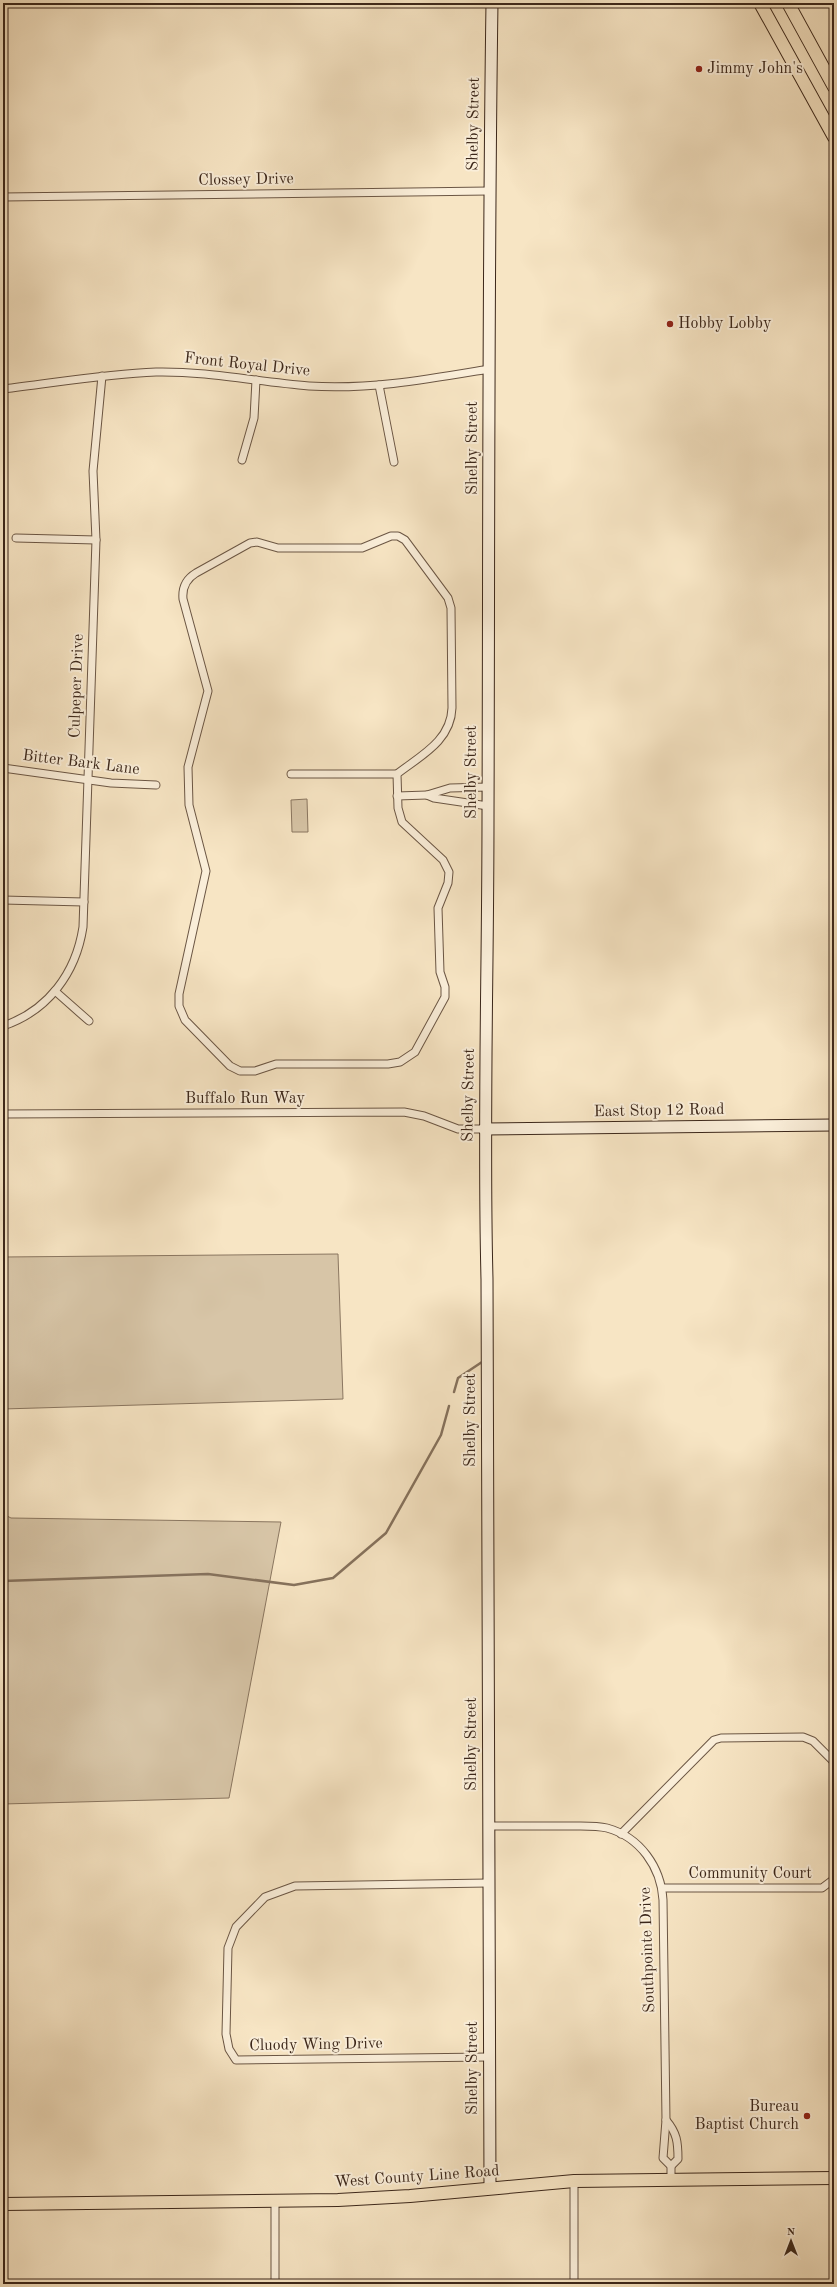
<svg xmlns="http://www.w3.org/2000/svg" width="837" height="2287" viewBox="0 0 837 2287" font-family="'Old Standard TT',serif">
<rect width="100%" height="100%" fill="#f7e5c4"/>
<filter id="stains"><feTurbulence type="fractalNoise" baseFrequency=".005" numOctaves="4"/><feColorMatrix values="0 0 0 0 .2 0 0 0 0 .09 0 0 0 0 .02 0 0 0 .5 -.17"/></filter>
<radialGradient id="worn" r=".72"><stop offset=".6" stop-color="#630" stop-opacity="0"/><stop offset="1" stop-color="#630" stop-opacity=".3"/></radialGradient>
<g fill="#d7c5a7" stroke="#8a7660">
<path d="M307 799 308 832H292L291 800Z"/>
<path d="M338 1254 343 1399 3 1409V1257Z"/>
<path d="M3 1514 11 1518 281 1522 229 1798 3 1804Z"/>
</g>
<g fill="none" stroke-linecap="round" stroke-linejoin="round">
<g stroke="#86725d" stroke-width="2.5">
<path d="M454 1392 458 1378 485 1360"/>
<path d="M3 1581 208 1574 294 1585 333 1578 386 1533 441 1435 449 1406"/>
</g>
<defs>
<g id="street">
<path d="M3 197 489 191"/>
<path d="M379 385 394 462"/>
<path d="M3 389C54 383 104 374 156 372 208 371 258 382 309 386 370 390 429 379 489 369"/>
<path d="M242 460 254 418 256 380"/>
<path d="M391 536H398L405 540 448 598 451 608 452 708C451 741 420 756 397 774L398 808 402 822 443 860 449 872 448 883 438 908 440 972 445 987V997L415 1052 400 1062 388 1064H276L255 1071H240L230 1066 185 1020 179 1006V994L206 871 189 805 188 767 208 691 183 599C182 588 186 579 196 573L250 543 257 542 278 548H362Z"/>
<path d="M16 538 96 540"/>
<path d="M3 768 111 783 156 785"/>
<path d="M291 774H397"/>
<path d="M488 787 450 788 427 795 434 798 488 806"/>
<path d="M397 796 427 795"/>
<path d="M3 900 84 902"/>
<path d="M55 991 89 1021"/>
<path d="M3 1026C48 1011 76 973 83 927L96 540 93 471 102 376"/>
<path d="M3 1114 404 1112 424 1116 458 1129H484"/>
<path d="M488 1826C515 1826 541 1826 568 1826 580 1826 595 1825 607 1828 640 1837 661 1867 663 1900L666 2120 663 2158 671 2166V2180"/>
<path d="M621 1834 714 1740 721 1738 803 1737 813 1741 834 1762"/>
<path d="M488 1883 295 1886 265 1897 236 1927 228 1948 226 2034 229 2049 236 2060 489 2057"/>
<path d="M662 1888H822L834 1879"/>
<path d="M666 2120C677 2133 678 2142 678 2159L671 2166"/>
<path d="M574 2181V2284"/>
<path d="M275 2284V2201"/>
</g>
<g id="secondary">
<path d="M484 1129 834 1125"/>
<path d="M490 2188 487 1279C483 1125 488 971 488 817 489 546 488 274 492 3"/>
</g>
<g id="primary">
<path d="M760 3 834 137"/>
<path d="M788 3 834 87"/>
<path d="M3 2204 338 2200 410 2196 574 2181 834 2178"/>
</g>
</defs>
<use href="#street" stroke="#6b5644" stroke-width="9"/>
<use href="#secondary" stroke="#3c271a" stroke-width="13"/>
<use href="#primary" stroke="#3c271a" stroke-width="14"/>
<use href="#street" stroke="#faeed9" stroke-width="7"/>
<use href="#secondary" stroke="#faeed9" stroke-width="11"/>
<use href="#primary" stroke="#f7e5c4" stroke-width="12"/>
</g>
<g fill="#8f2418" stroke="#faeed9" stroke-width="1.5">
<circle cx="699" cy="69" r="4"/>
<circle cx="670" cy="324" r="4"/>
<circle cx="807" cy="2116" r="4"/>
</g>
<g text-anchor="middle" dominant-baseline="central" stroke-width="4" stroke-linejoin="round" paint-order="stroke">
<g font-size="16" fill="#3c271a" stroke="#faeed9" text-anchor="start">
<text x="707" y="69">Jimmy John's</text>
<text x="678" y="324">Hobby Lobby</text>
<text x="799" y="2107" text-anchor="end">Bureau<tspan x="799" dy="18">Baptist Church</tspan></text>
</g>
<g font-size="16" fill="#3c271a" stroke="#faeed9">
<text transform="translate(474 124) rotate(-89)">Shelby Street</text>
<text transform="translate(246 180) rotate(-1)">Clossey Drive</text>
<text transform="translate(247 365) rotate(6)">Front Royal Drive</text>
<text transform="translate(473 448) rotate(-90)">Shelby Street</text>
<text transform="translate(77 686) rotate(-88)">Culpeper Drive</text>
<text transform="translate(81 763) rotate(7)">Bitter Bark Lane</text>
<text transform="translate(472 772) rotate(-90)">Shelby Street</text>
<text transform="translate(469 1095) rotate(-89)">Shelby Street</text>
<text x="245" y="1099">Buffalo Run Way</text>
<text transform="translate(659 1111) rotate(-1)">East Stop 12 Road</text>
<text transform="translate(471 1420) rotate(-90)">Shelby Street</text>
<text transform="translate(472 1744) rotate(-90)">Shelby Street</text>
<text x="750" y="1874">Community Court</text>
<text transform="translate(648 1950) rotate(-92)">Southpointe Drive</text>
<text transform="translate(316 2045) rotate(-1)">Cluody Wing Drive</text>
<text transform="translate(473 2068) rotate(-90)">Shelby Street</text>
<text transform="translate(417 2177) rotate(-4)">West County Line Road</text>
</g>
</g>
<rect width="837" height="2287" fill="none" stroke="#f7e5c4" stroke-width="16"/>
<rect x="4" y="4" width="829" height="2279" fill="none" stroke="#3c271a" stroke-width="2"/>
<rect x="8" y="8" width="821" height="2271" fill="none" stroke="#3c271a"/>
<g transform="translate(791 2241)" stroke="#faeed9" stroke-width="3" paint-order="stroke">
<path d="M0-3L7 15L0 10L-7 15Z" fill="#3c271a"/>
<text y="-6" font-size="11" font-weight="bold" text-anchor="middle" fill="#3c271a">N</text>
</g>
<rect width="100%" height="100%" filter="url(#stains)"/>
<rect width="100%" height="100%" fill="url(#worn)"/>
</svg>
